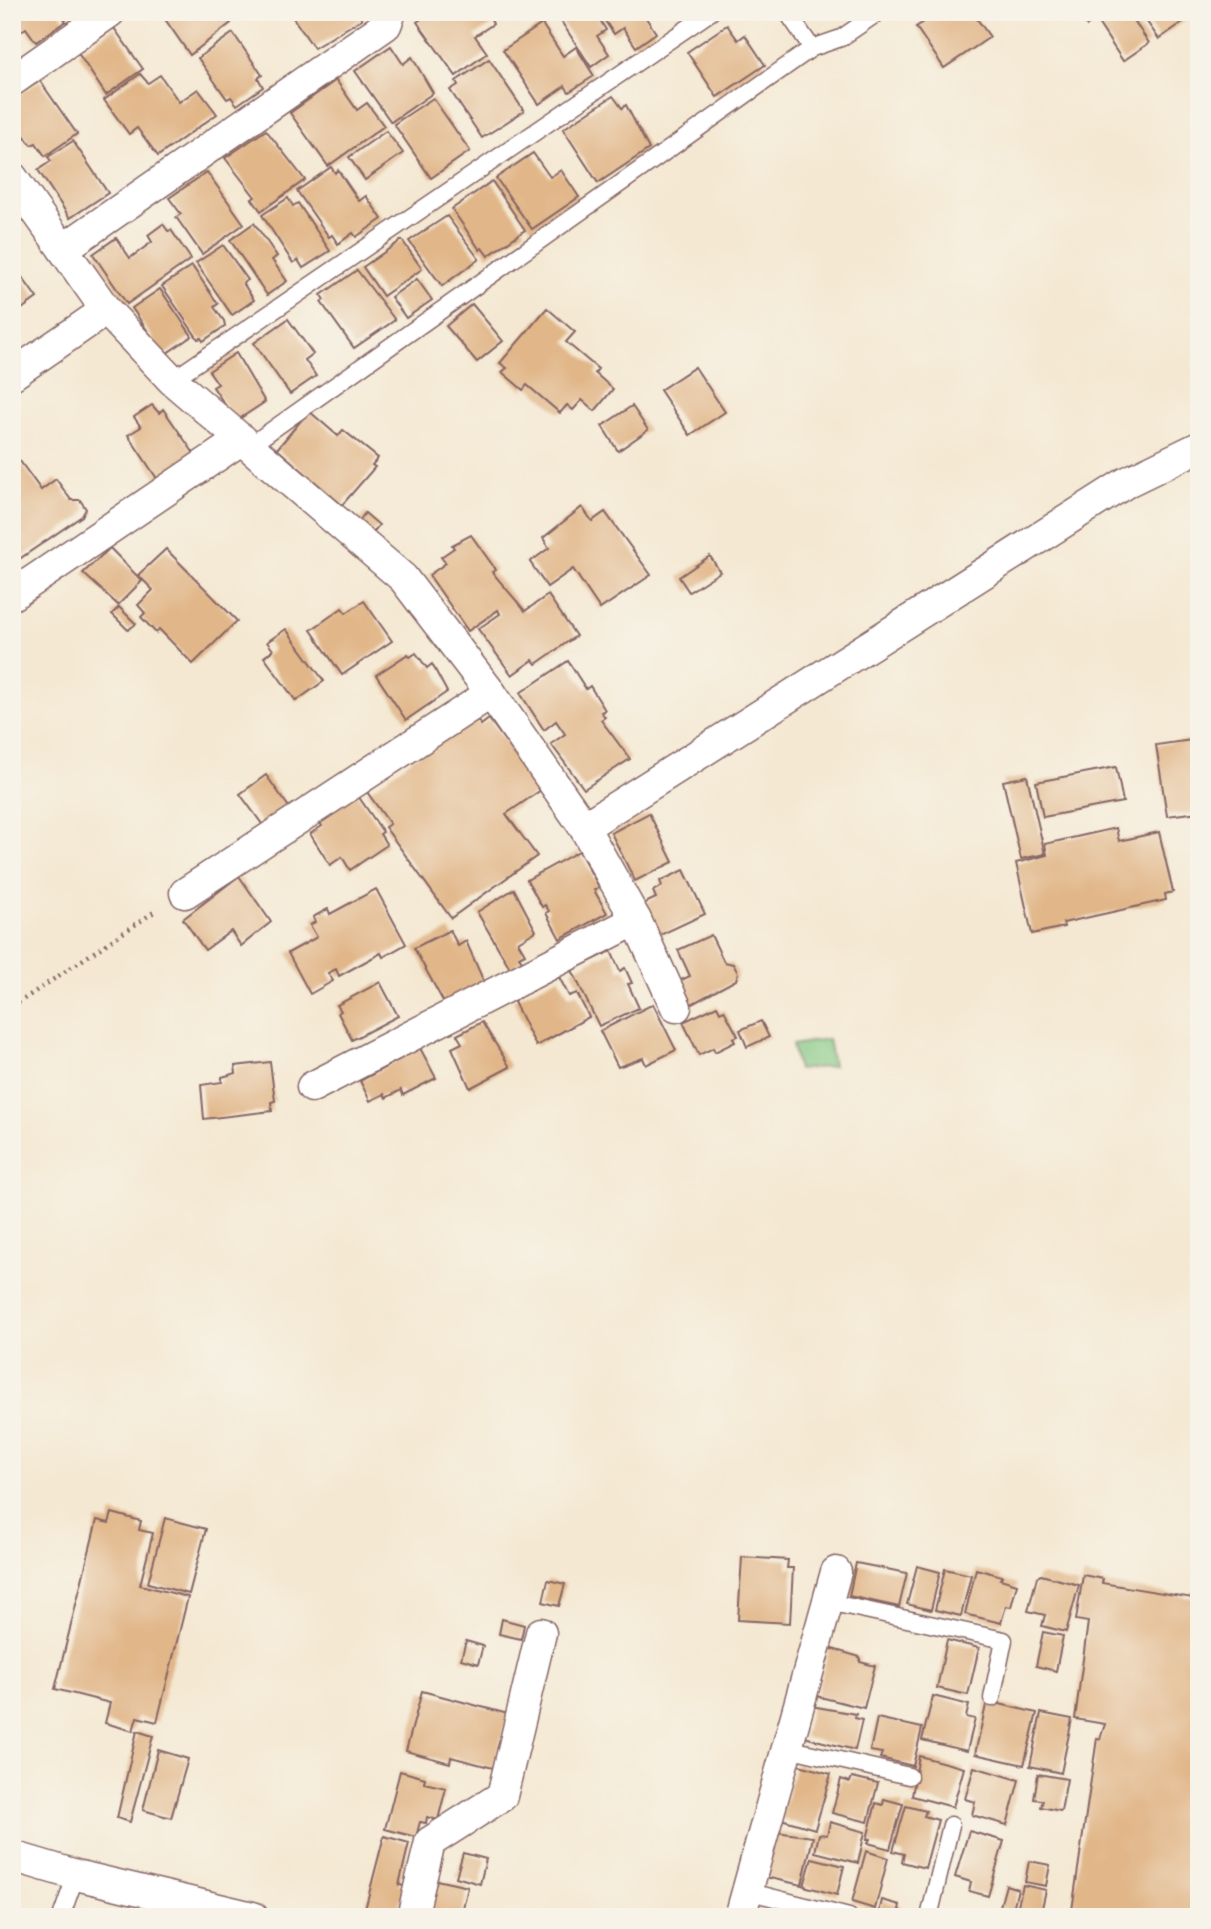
<svg xmlns="http://www.w3.org/2000/svg" width="1211" height="1929" viewBox="0 0 1211 1929" font-family="'IM FELL Great Primer',serif">
<rect width="100%" height="100%" fill="#f7f3e8"/>
<filter id="ink" filterUnits="userSpaceOnUse"><feTurbulence type="fractalNoise" baseFrequency=".0143" numOctaves="2"/><feDisplacementMap in="SourceGraphic" scale="14" xChannelSelector="R" yChannelSelector="G"/><feConvolveMatrix kernelMatrix="1 2 1 2 8 2 1 2 1" color-interpolation-filters="sRGB"/></filter>
<filter id="wash" filterUnits="userSpaceOnUse"><feTurbulence type="fractalNoise" baseFrequency=".00686" numOctaves="4" result="noise"/><feDisplacementMap in="SourceGraphic" scale="28" xChannelSelector="R" yChannelSelector="G"/><feGaussianBlur stdDeviation="1.57" result="paint"/><feColorMatrix in="noise" values="0 0 0 0 0 0 0 0 0 0 0 0 0 0 0 0 0 1.4 0 .05"/><feComposite in="paint" operator="in"/></filter>
<g filter="url(#wash)">
<rect width="100%" height="100%" fill="#f4e8d2"/>
<path fill="#82c782" stroke="#667356" stroke-width="2" d="M828 1039 833 1066 798 1070 792 1045Z"/>
<g id="blocks">
<g fill="#e1b688">
<path d="M12 12H59L66 21 36 42 26 28 20 32 12 21Z"/>
<path d="M160 12H223L231 23 190 55Z"/>
<path d="M289 12H358L362 19 314 48Z"/>
<path d="M431 12H488L493 24 475 36 487 53 456 76 417 22Z"/>
<path d="M555 12H595L606 30 597 36 609 54 591 67Z"/>
<path d="M599 12H642L656 33 636 47 623 28 614 34Z"/>
<path d="M923 12H972L990 37 944 68 916 27 928 19Z"/>
<path d="M1078 12H1128L1149 43 1123 61 1096 20 1087 26Z"/>
<path d="M1140 12H1197L1159 39Z"/>
<path d="M542 24 563 56 576 47 594 76 569 92 565 86 539 104 503 50Z"/>
<path d="M727 25 738 40 745 35 765 65 717 97 687 52Z"/>
<path d="M114 28 143 69 106 95 78 53Z"/>
<path d="M233 33 262 75 258 78 263 87 237 105 231 97 227 99 198 58Z"/>
<path d="M391 46 403 64 412 57 433 93 391 122 355 71Z"/>
<path d="M489 59 524 111 482 138 450 90 458 85 456 81Z"/>
<path d="M140 74 148 83 160 75 179 102 198 89 217 114 158 156 137 128 129 134 104 100Z"/>
<path d="M336 80 357 110 367 103 384 126 328 166 290 113Z"/>
<path d="M40 81 77 134 45 156 36 143 31 145 12 118V99Z"/>
<path d="M613 96 622 108 626 105 649 149 598 183 563 129Z"/>
<path d="M433 98 470 151 431 178 394 124Z"/>
<path d="M266 130 305 180 261 211 252 199 255 197 225 158Z"/>
<path d="M386 131 403 153 365 180 349 157Z"/>
<path d="M73 141 108 193 70 218 38 170 51 161 48 157Z"/>
<path d="M533 153 550 177 561 170 579 197 532 229 496 178Z"/>
<path d="M331 167 335 173 338 170 359 201 366 196 382 219 356 237 353 233 338 244 332 235 329 237 297 191Z"/>
<path d="M207 172 244 224 202 254 176 217 181 214 169 198Z"/>
<path d="M492 181 525 230 488 256 482 248 480 250 452 209Z"/>
<path d="M288 198 293 206 298 203 330 251 303 268 298 260 293 263 262 215Z"/>
<path d="M447 216 479 259 442 286 409 241Z"/>
<path d="M254 223 277 256 272 260 287 281 267 295 230 240Z"/>
<path d="M163 224 168 231 171 230 191 259 127 304 93 254 116 238 130 258 152 242 148 235Z"/>
<path d="M402 240 422 269 383 296 363 267Z"/>
<path d="M223 245 248 280 243 283 254 300 232 315 196 263Z"/>
<path d="M12 263 37 298 12 316Z"/>
<path d="M192 266 218 304 214 307 224 321 225 326 203 341 201 338 198 339 162 286Z"/>
<path d="M357 270 395 320 354 348 321 302 324 300 321 295Z"/>
<path d="M417 279 432 300 406 318 391 297Z"/>
<path d="M160 289 192 336 164 355 132 308Z"/>
<path d="M472 304 503 341 477 362 446 326Z"/>
<path d="M547 308 575 332 566 342 598 369 595 373 613 389 595 411 582 400 573 410 567 405 560 413 527 385 523 390 502 372 507 368 500 363Z"/>
<path d="M288 319 313 354 305 360 316 376 290 394 254 343Z"/>
<path d="M236 353 265 402 236 421 213 387 218 384 209 371Z"/>
<path d="M695 367 725 412 690 435 660 390Z"/>
<path d="M152 405 159 413 163 409 195 455 158 480 128 435 141 427 134 417Z"/>
<path d="M632 406 648 430 618 451 602 426Z"/>
<path d="M309 411 338 436 343 430 378 458 372 465 375 467 342 505 277 449Z"/>
<path d="M12 450 41 490 56 479 71 500H80L86 509 82 516 12 564Z"/>
<path d="M582 507 592 521 605 512 651 575 600 609 573 569 547 587 530 562 549 548 543 538Z"/>
<path d="M365 513 379 525 370 536 356 525Z"/>
<path d="M471 535 496 570 492 572 525 611 548 595 576 636 536 664 533 660 512 675 478 629 500 614 498 610 468 631 429 575 446 563 441 557 454 548 452 545Z"/>
<path d="M110 548 142 581 118 605 83 573Z"/>
<path d="M166 549 237 621 193 664 159 629 156 633 141 617 145 613 138 605 153 590 138 575Z"/>
<path d="M710 556 720 572 689 592 679 577Z"/>
<path d="M364 601 392 641 342 675 311 630 342 608 346 613Z"/>
<path d="M119 607 136 624 128 630 112 614Z"/>
<path d="M286 629 324 681 296 701 264 657 273 650 267 642Z"/>
<path d="M416 653 427 668 432 664 447 692 406 720 376 675 408 654 410 657Z"/>
<path d="M568 661 586 689 590 686 605 710 601 712 605 717 601 720 630 759 584 789 551 744 565 734 556 721 544 730 520 693Z"/>
<path d="M474 715 481 725 489 719 541 790 506 814 537 856 451 918 385 827 390 824 367 792Z"/>
<path d="M1199 739V812L1167 816 1156 745Z"/>
<path d="M1116 767 1123 802 1043 817 1036 782Z"/>
<path d="M266 775 291 810 265 828 240 794Z"/>
<path d="M1027 776 1045 854 1021 859 1003 781Z"/>
<path d="M356 793 383 832 380 834 387 845 350 870 342 857 330 865 310 834 322 826 318 819Z"/>
<path d="M649 813 673 862 635 881 611 833Z"/>
<path d="M1116 828 1119 841 1159 832 1173 892 1165 894 1166 900 1063 923 1064 927 1032 934 1016 863 1047 855 1045 844Z"/>
<path d="M579 851 599 887 594 890 607 913 560 939 546 913 549 911 545 905 542 907 527 880Z"/>
<path d="M684 870 705 914 656 937 641 905 656 898 653 891 662 886 660 881Z"/>
<path d="M239 876 271 922 241 946 231 931 205 950 183 919Z"/>
<path d="M376 889 406 944 383 957 381 953 339 976 336 969 328 973 333 981 310 994 288 953 317 937 310 925 315 922 313 917 328 909 330 914Z"/>
<path d="M514 889 536 931 518 942 525 954 519 957 522 961 510 968 477 912Z"/>
<path d="M450 930 458 946 466 941 484 982 444 1003 414 948Z"/>
<path d="M711 935 724 962 733 964 738 973 736 980 690 1005 679 981 690 976 678 950Z"/>
<path d="M611 951 620 971 625 968 632 983 628 984 639 1008 599 1026 572 970Z"/>
<path d="M559 977 569 996 577 993 589 1017 536 1046 513 1000Z"/>
<path d="M380 982 398 1016 352 1040 338 1013 341 1011 337 1005Z"/>
<path d="M653 1004 676 1050 646 1065 643 1058 618 1067 600 1031Z"/>
<path d="M717 1006 720 1012 724 1010 738 1036 733 1038 735 1042 715 1052 713 1048 699 1055 683 1022Z"/>
<path d="M761 1021 769 1037 747 1047 740 1030Z"/>
<path d="M482 1022 510 1067 470 1088 452 1048 462 1043 457 1035Z"/>
<path d="M420 1048 436 1078 403 1095 401 1090 386 1098 384 1094 370 1101 360 1081Z"/>
<path d="M270 1062 275 1101 271 1102 272 1111 204 1119 201 1085 222 1082V1077L236 1073 235 1066Z"/>
<path d="M112 1513 141 1521 139 1530 153 1533 140 1585 188 1597 157 1722 137 1717 133 1731 105 1723 110 1703 55 1689 97 1520 109 1523Z"/>
<path d="M165 1518 206 1529 189 1594 148 1583Z"/>
<path d="M742 1557 788 1560 787 1568H793L790 1623 738 1620Z"/>
<path d="M856 1563 907 1573 899 1607 849 1596Z"/>
<path d="M917 1566 940 1572 931 1610 907 1604Z"/>
<path d="M945 1569 971 1575 961 1616 935 1610Z"/>
<path d="M976 1569 1002 1576 1000 1579 1017 1584 1011 1607 1006 1606 1001 1623 965 1614Z"/>
<path d="M1041 1575 1079 1585 1066 1632 1042 1626 1045 1615 1028 1611 1037 1577Z"/>
<path d="M1083 1575 1103 1579 1102 1583 1199 1599V1917H1071L1097 1738 1100 1739 1105 1724 1075 1719 1088 1622 1076 1620Z"/>
<path d="M548 1580 565 1584 559 1606 543 1602Z"/>
<path d="M502 1619 524 1625 521 1639 499 1634Z"/>
<path d="M1043 1632 1063 1636 1056 1671 1036 1666Z"/>
<path d="M947 1640 979 1648 968 1695 937 1688Z"/>
<path d="M466 1641 483 1646 478 1664 461 1659Z"/>
<path d="M829 1648 860 1657V1662L875 1666 864 1708 816 1696Z"/>
<path d="M422 1691 508 1714 493 1768 451 1757 450 1763 406 1751Z"/>
<path d="M933 1696 969 1705 966 1717 975 1719 967 1751 922 1740Z"/>
<path d="M987 1701 1037 1713 1024 1765 975 1754Z"/>
<path d="M811 1706 856 1714 855 1718 862 1720 855 1750 804 1737Z"/>
<path d="M1041 1713 1072 1719 1061 1773 1030 1766Z"/>
<path d="M877 1718 922 1728 913 1766 880 1758 882 1753 870 1751Z"/>
<path d="M137 1731 153 1736 130 1822 117 1818Z"/>
<path d="M158 1750 188 1759 171 1818 143 1810Z"/>
<path d="M919 1756 964 1768 953 1807 912 1796Z"/>
<path d="M796 1764 831 1774 815 1829 781 1819Z"/>
<path d="M974 1767 1019 1780 1007 1825 972 1815 975 1802 965 1799Z"/>
<path d="M400 1771 425 1778 424 1783 446 1788 438 1820 427 1817 426 1823 420 1822 416 1837 385 1829Z"/>
<path d="M1038 1774 1067 1779 1061 1811 1041 1807 1043 1800 1034 1799Z"/>
<path d="M852 1777 878 1783 868 1822 832 1813 841 1779 850 1782Z"/>
<path d="M884 1799 903 1804 890 1849 868 1843 870 1839H867L876 1803 883 1805Z"/>
<path d="M906 1806 926 1811 924 1816 938 1820 925 1868 902 1862 904 1854 893 1851Z"/>
<path d="M830 1822 865 1832 858 1863 815 1852 819 1834 827 1835Z"/>
<path d="M969 1831 1004 1841 988 1896 969 1891 971 1882 955 1877Z"/>
<path d="M776 1832 813 1837 802 1885 765 1877Z"/>
<path d="M384 1836 409 1843 399 1885 404 1886 396 1917H363Z"/>
<path d="M866 1851 888 1858 875 1909 852 1902Z"/>
<path d="M463 1853 486 1859 480 1884 456 1877Z"/>
<path d="M812 1858 844 1866 837 1895 804 1886Z"/>
<path d="M1029 1861 1050 1865 1046 1886 1025 1882Z"/>
<path d="M432 1879 468 1887 461 1917H423Z"/>
<path d="M1006 1885 1018 1889 1011 1917H997Z"/>
<path d="M1023 1885 1046 1890 1040 1917H1015Z"/>
<path d="M882 1900 900 1905 899 1910 913 1917H878Z"/>
<path d="M762 1908 787 1916V1917H760Z"/>
</g>
</g>
</g>
<g filter="url(#ink)">
<use href="#blocks" fill-opacity="0" stroke="#866565" stroke-width="2"/>
<g fill="none" stroke-linecap="round" stroke-linejoin="round">
<defs>
<g id="service">
<path d="M787 12 812 48"/>
<path d="M172 380 711 12"/>
<path d="M248 447 812 48 841 38 879 12"/>
<path d="M828 1602 1004 1640 992 1698"/>
<path d="M787 1748 909 1776"/>
<path d="M747 1891 849 1917"/>
<path d="M61 1917 76 1875"/>
<path d="M929 1917 951 1825"/>
</g>
<g id="minor">
<path d="M12 81 110 12"/>
<path d="M12 177 106 310 172 380 403 578 491 693 584 827 1127 482 1199 447"/>
<path d="M63 249 386 25 391 12"/>
<path d="M12 375 106 310"/>
<path d="M12 595 242 439"/>
<path d="M584 827 636 920 676 1007"/>
<path d="M185 893 491 693"/>
<path d="M312 1087 636 920"/>
<path d="M12 1856 76 1875 253 1917"/>
<path d="M412 1917 430 1842 502 1796 541 1633"/>
<path d="M740 1917 836 1572"/>
</g>
</defs>
<use href="#service" stroke="#866565" stroke-width="19"/>
<use href="#minor" stroke="#866565" stroke-width="33"/>
<path stroke="#866565" stroke-width="4.5" stroke-dasharray="2 5" stroke-linecap="butt" d="M12 1007 157 910"/>
<use href="#service" stroke="#fff" stroke-width="16"/>
<use href="#minor" stroke="#fff" stroke-width="30"/>
</g>
</g>
<rect width="1211" height="1929" fill="none" stroke="#f7f3e8" stroke-width="42"/>
</svg>
